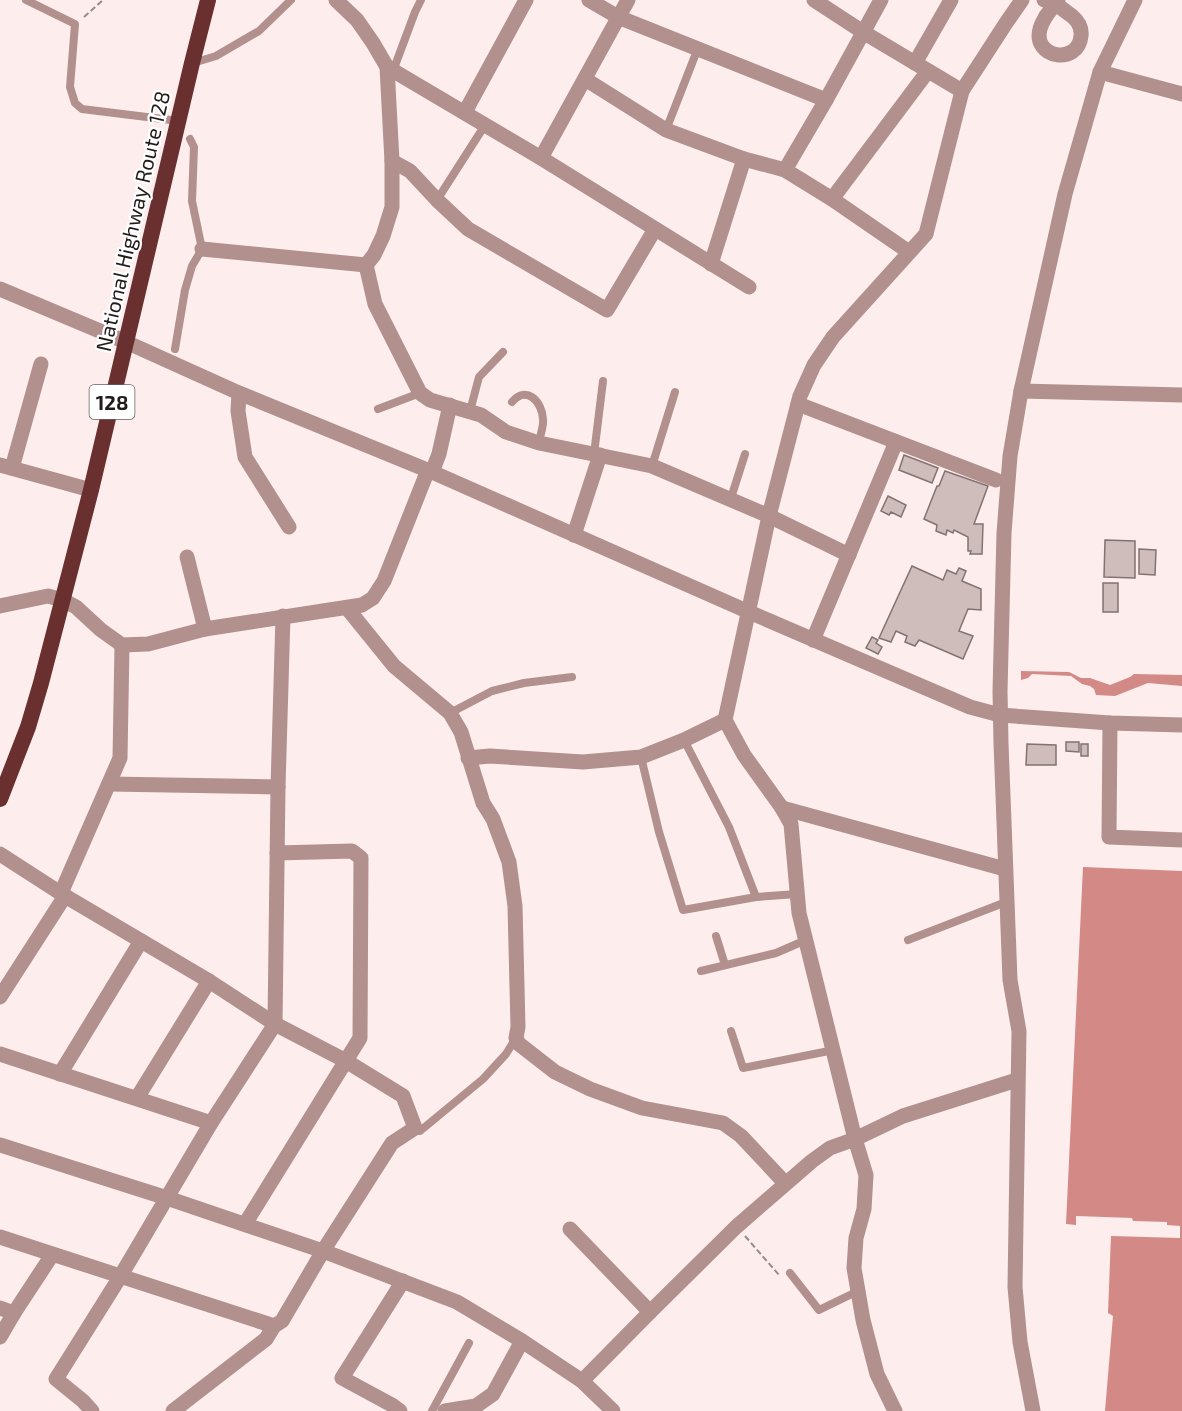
<svg xmlns="http://www.w3.org/2000/svg" width="1182" height="1411" viewBox="0 0 1182 1411" font-family="'Exo 2',sans-serif">
<rect width="100%" height="100%" fill="#fdeeed"/>
<g fill="#d38a86">
<path d="M1021 671 1069 672 1081 678H1090L1110 685 1130 677 1134 674 1182 675V686L1148 683 1115 696 1096 695 1094 689 1090 686 1082 684 1071 676 1032 674 1028 678 1021 680Z"/>
<path d="M1083 867 1182 871V1411H1105L1113 1316 1108 1313 1111 1236 1180 1238V1226L1167 1225V1222L1133 1221 1132 1218 1076 1216V1225L1066 1224Z"/>
</g>
<g fill="#cfbdbc" stroke="#827271" stroke-width="1.5">
<path d="M904 455 938 468 932 483 899 470Z"/>
<path d="M945 471 988 486 974 524H983L982 554H970L971 551H968V537L954 530 953 533 947 530 946 535 936 531 937 525 924 519 937 486H939Z"/>
<path d="M888 496 906 505 901 517 891 512 889 515 881 511Z"/>
<path d="M1105 540 1135 541V578L1104 577Z"/>
<path d="M1139 549 1156 550 1155 575 1139 574Z"/>
<path d="M912 566 943 580 947 570 956 574 959 568 966 571 962 581 981 589V610L968 609 959 631 973 636 963 659 919 640 915 646 905 642 907 636 896 631 891 642 879 638Z"/>
<rect x="1103" y="583" width="15" height="29"/>
<path d="M872 637 878 640 876 643 882 647 878 654 866 648Z"/>
<path d="M1066 742H1079V752L1066 751Z"/>
<path d="M1027 744 1056 745V765H1026Z"/>
<rect x="1081" y="744" width="7" height="12"/>
</g>
<g fill="none" stroke-linecap="round" stroke-linejoin="round">
<g stroke="#968b8a" stroke-width="2" stroke-dasharray="6 3" stroke-linecap="butt">
<path d="M84 17 103 0"/>
<path d="M745 1236 779 1275"/>
</g>
<g stroke="#b1908d" stroke-width="8">
<path d="M26 0 75 24 70 87 75 103 82 109 179 121"/>
<path d="M193 63 216 56 259 31 291 0"/>
<path d="M393 71 415 12 421 0"/>
<path d="M666 130 698 48"/>
<path d="M437 200 485 125"/>
<path d="M175 349 185 290 192 266 202 249 192 201 194 147 190 139"/>
<path d="M512 402C526 385 542 401 543 419 544 426 540 435 539 443"/>
<path d="M378 409 420 393"/>
<path d="M470 411 479 377 503 352"/>
<path d="M594 454 603 381"/>
<path d="M652 466 675 392"/>
<path d="M731 498 745 454"/>
<path d="M450 713 492 691 524 683 572 677"/>
<path d="M684 740 729 827 756 897"/>
<path d="M641 757 659 832 683 910 756 897 797 894"/>
<path d="M716 936 725 965"/>
<path d="M908 940 1006 902"/>
<path d="M701 971 776 953 806 940"/>
<path d="M731 1031 743 1068 834 1050"/>
<path d="M415 1128 420 1131 483 1079 506 1054 516 1038"/>
<path d="M790 1273 819 1310 858 1291"/>
<path d="M432 1411 469 1343"/>
</g>
<g stroke="#b1908d" stroke-width="15">
<path d="M336 0 357 20 373 43 387 67 392 161V207L383 236 374 255 366 265 375 304 420 393 430 400 481 415 506 432 539 443 652 466 769 516 849 555"/>
<path d="M589 0 618 17 826 100"/>
<path d="M814 0 863 32 962 91"/>
<path d="M1044 0C1055 1 1063 10 1072 16 1078 21 1082 28 1081 36 1078 66 1032 58 1040 29 1041 24 1044 20 1046 16"/>
<path d="M915 63 951 0"/>
<path d="M387 67 541 158 749 287"/>
<path d="M1100 72 1182 94"/>
<path d="M585 79 666 130 744 159 785 170 826 100 881 0"/>
<path d="M465 112 526 0"/>
<path d="M541 158 628 0"/>
<path d="M392 161 410 171 437 200 468 229 607 310 655 229"/>
<path d="M785 170 832 199 909 252"/>
<path d="M832 199 928 71"/>
<path d="M202 249 366 265"/>
<path d="M711 264 744 159"/>
<path d="M1021 391 1182 395"/>
<path d="M239 393 238 411 245 457 289 527"/>
<path d="M798 404 996 480"/>
<path d="M0 465 91 490"/>
<path d="M12 468 41 364"/>
<path d="M432 472 439 454 450 405"/>
<path d="M574 535 600 455"/>
<path d="M187 557 205 629"/>
<path d="M0 606 48 596 63 600 76 607 101 630 122 645 148 644 205 629 362 605 373 598 384 581 428 470"/>
<path d="M347 608 394 666 450 713 461 732 483 803 493 819 509 862 515 906 518 1027 516 1038 519 1044 555 1072 590 1089 642 1108 723 1123 741 1136 785 1183"/>
<path d="M813 640 896 442"/>
<path d="M1110 723 1109 837 1182 840"/>
<path d="M468 758 490 756 583 762 641 757 684 740 725 720"/>
<path d="M109 784 278 787"/>
<path d="M782 808 1005 869"/>
<path d="M0 854 65 896 209 981 275 1024 346 1061 403 1096 415 1128 392 1143 323 1251 282 1321 274 1326 0 1237"/>
<path d="M61 893 120 758 122 645"/>
<path d="M0 997 65 896"/>
<path d="M0 1054 211 1123"/>
<path d="M60 1074 141 941"/>
<path d="M137 1098 209 981"/>
<path d="M0 1145 167 1198 323 1251 457 1302 522 1341 582 1381 613 1411"/>
<path d="M245 1224 360 1038 361 858 352 851 277 853"/>
<path d="M570 1229 650 1312"/>
<path d="M0 1308 14 1313 52 1255"/>
<path d="M0 1337 14 1313"/>
<path d="M582 1381 650 1312 736 1227 812 1161 830 1148 855 1139 903 1116 1017 1080"/>
<path d="M92 1411 83 1401 56 1379 120 1277 211 1123 275 1024 278 787 283 616"/>
<path d="M173 1411 266 1339 274 1326"/>
<path d="M400 1411 392 1405 342 1378 403 1281"/>
<path d="M445 1411 476 1406 493 1394 522 1341"/>
<path d="M895 1411 877 1374 863 1320 854 1268 856 1238 864 1209 866 1175 855 1139 799 913 791 824 782 808 744 755 725 720 769 516 800 396 814 365 833 337 926 234 962 91 1006 23 1022 0"/>
</g>
<g stroke="#b1908d" stroke-width="15">
<path d="M0 289 126 342 239 393 432 472 749 612 970 707 1000 715 1110 723 1182 725"/>
<path d="M1033 1411 1020 1342 1015 1287 1019 1031 1010 980 1001 743 1000 691 1004 533 1010 456 1021 391 1065 194 1100 72 1135 0"/>
</g>
<path stroke="#6a3030" stroke-width="16" d="M0 799 28 727 41 683 91 490 192 63 208 0"/>
<path stroke="#b1908d" stroke-width="15" d="M1046 16 1058 0"/>
</g>
<g text-anchor="middle" dominant-baseline="central" stroke-width="4.5" stroke-linejoin="round" paint-order="stroke">
<rect fill="#fff" stroke="#656060" stroke-width="1.5" x="89.5" y="385" width="45" height="34" rx="4.5"/>
<g font-size="20" font-weight="bold" fill="#231c1c">
<text x="112" y="402">128</text>
</g>
<g font-size="21" fill="#231c1c" stroke="#fff">
<text transform="translate(132 221) rotate(-77)">National Highway Route 128</text>
</g>
</g>
</svg>
